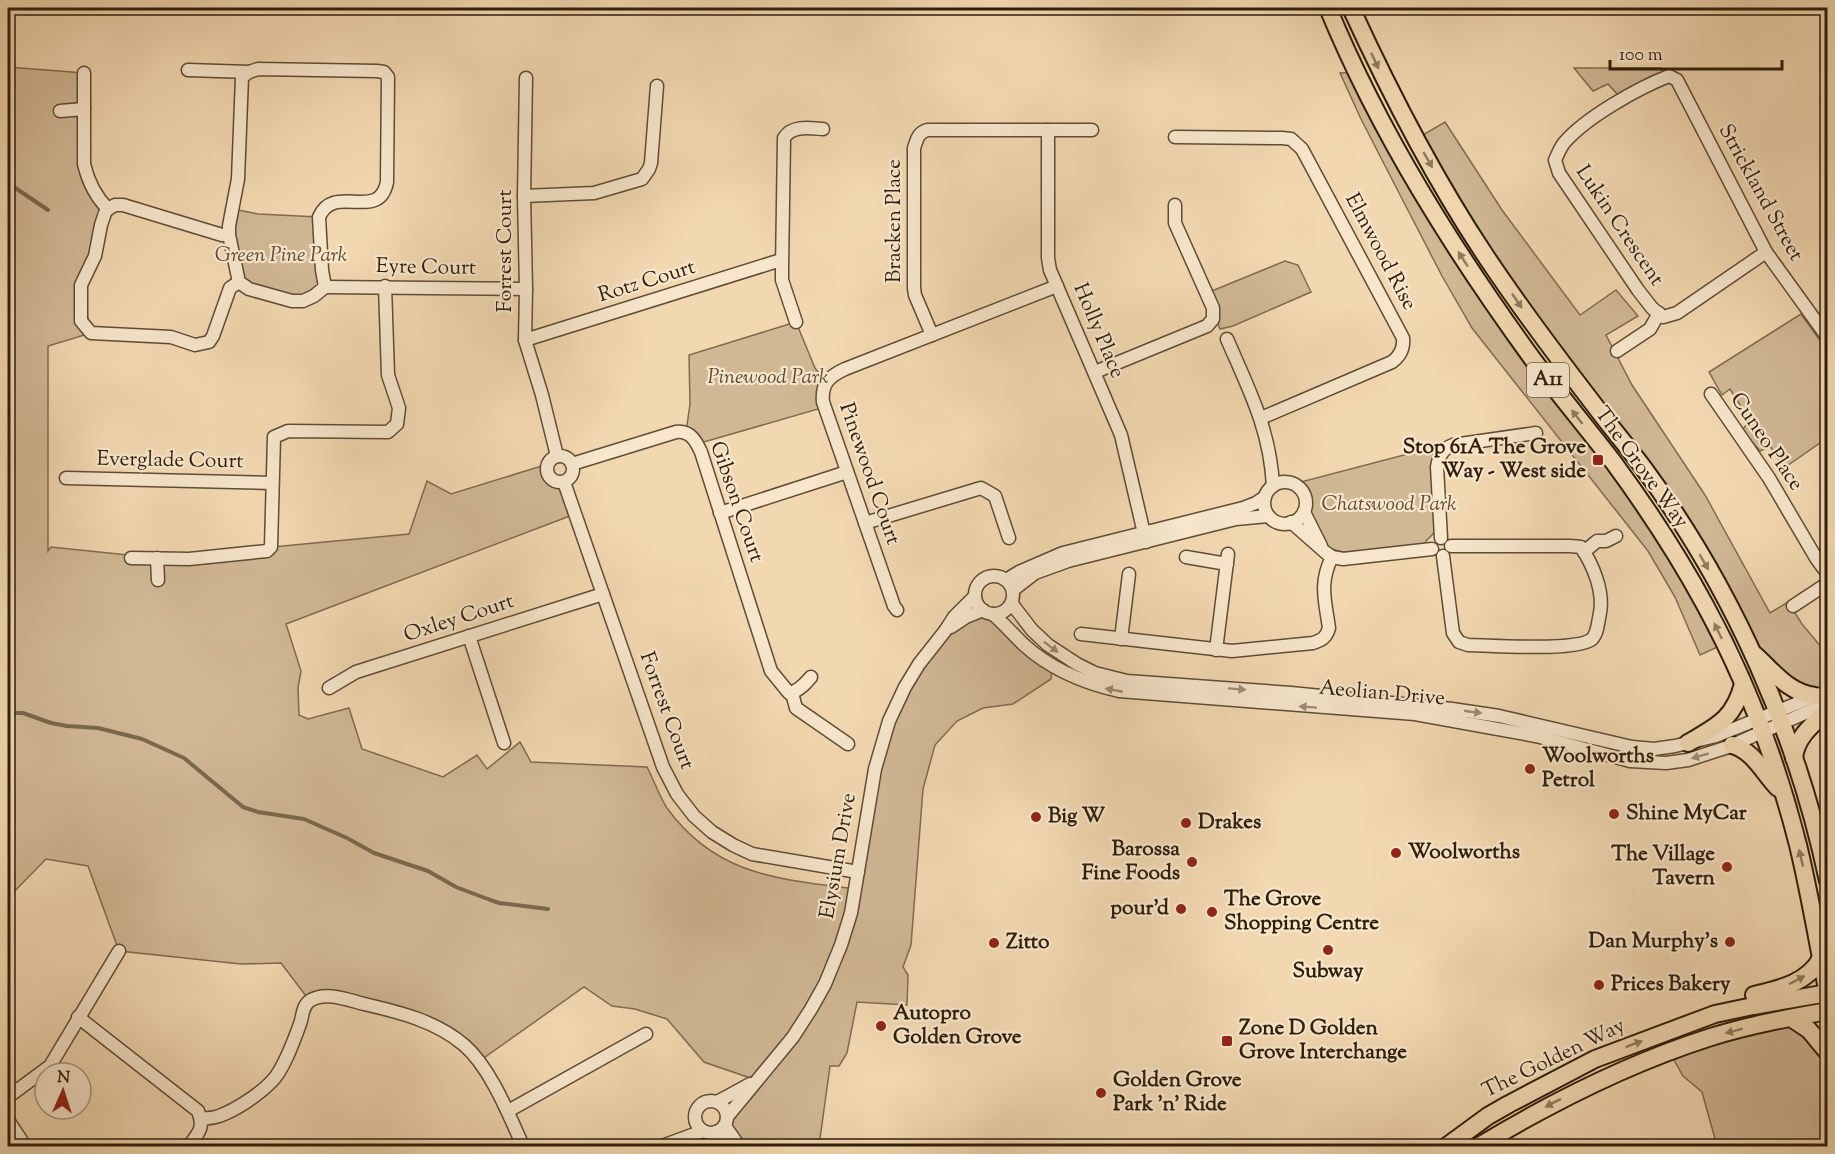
<svg xmlns="http://www.w3.org/2000/svg" width="1835" height="1154" viewBox="0 0 1835 1154" font-family="'Sorts Mill Goudy',serif">
<rect width="100%" height="100%" fill="#f2d8b1"/>
<filter id="stains"><feTurbulence type="fractalNoise" baseFrequency=".00333" numOctaves="4"/><feColorMatrix values="0 0 0 0 .2 0 0 0 0 .09 0 0 0 0 .02 0 0 0 .5 -.17"/></filter>
<radialGradient id="worn" r=".72"><stop offset=".6" stop-color="#630" stop-opacity="0"/><stop offset="1" stop-color="#630" stop-opacity=".3"/></radialGradient>
<g fill="#d1b895" stroke="#806b50" stroke-width="1.5">
<path d="M8 67 84 73V164L105 213 81 285 91 333 48 346V551L51 547 157 558 409 534 427 481 451 494 548 464 547 474 559 483 575 514 286 624 301 671 298 688 299 715 308 719 349 708 362 749 443 777 477 755 487 769 520 742 531 762 647 767C654 780 659 796 667 808 716 876 779 879 855 889L887 728 945 631 980 608 1052 665 1051 679 1013 704 983 708 957 721 935 745 923 789 911 945 903 967 908 975 907 1005 857 1002 847 1053 839 1066H830L819 1146H736L725 1126 756 1080 704 1062 667 1019 635 1009 612 1006 584 987 478 1062 447 1032 357 1002 309 1000 281 963 241 964 119 951 88 866 46 859 8 898Z"/>
<path d="M1574 68H1661L1663 73 1618 95 1608 84 1593 91Z"/>
<path d="M1357 72 1463 260 1634 491 1724 644 1700 655 1675 597 1648 551 1472 328 1442 276 1398 191 1361 119 1340 73Z"/>
<path d="M1445 122 1502 210 1580 315 1616 290 1638 316 1606 335 1632 385 1705 495 1770 613 1788 602 1802 624 1827 654V696L1816 700 1750 650 1725 598 1589 398 1416 139Z"/>
<path d="M233 209 258 214 319 217 325 287 303 301 249 289 232 252Z"/>
<path d="M1285 261 1298 265 1311 292 1233 326 1220 329 1207 293Z"/>
<path d="M1801 314 1827 350V438L1784 468 1770 446 1760 451 1742 430 1750 421 1730 389 1722 395 1709 372Z"/>
<path d="M796 322 815 368 826 382 825 407 697 444 686 432 690 404 689 355Z"/>
<path d="M1423 450 1436 454 1433 461 1435 532 1426 541V546L1350 553 1338 551 1327 547 1308 512C1311 499 1309 490 1297 483Z"/>
<path d="M1791 1018 1827 1058V1146H1717L1702 1092 1683 1076 1669 1051Z"/>
</g>
<g fill="none" stroke-linecap="round" stroke-linejoin="round">
<g stroke="#7b684d" stroke-width="4">
<path d="M8 183 48 210"/>
<path d="M8 713H23L51 723 67 726 98 728 142 739 184 758 243 807 258 812 304 819 347 838 374 853 428 871 456 887 485 898 499 903 548 909"/>
</g>
<defs>
<g id="minor">
<path d="M258 69 377 71 384 72 388 77 387 182C379 223 334 182 319 217L322 270 325 287 314 296 303 301H292L249 289 239 282 229 235V226L238 179 242 77 249 72Z"/>
<path d="M188 70 249 72"/>
<path d="M84 73V164C88 181 95 196 108 209"/>
<path d="M526 78 524 196 526 289 525 340 542 395 557 456"/>
<path d="M60 111 84 109"/>
<path d="M1048 130V258L1050 270 1121 435 1146 542"/>
<path d="M1175 137 1282 138 1291 139 1302 149 1403 338C1404 348 1400 356 1392 362L1261 418"/>
<path d="M524 196 594 193 642 179 649 169 651 163 657 86"/>
<path d="M229 235H222L123 205H115L108 209 105 213 101 225 95 256 81 285V321L91 333 171 337 195 345 209 342 213 336 230 288 239 282"/>
<path d="M1766 252 1677 313 1663 317 1652 308 1638 290 1559 173 1555 160C1558 154 1560 148 1564 143 1585 118 1638 88 1669 76L1677 80 1766 252 1828 338"/>
<path d="M325 287 526 289"/>
<path d="M796 322 782 280V270L784 138C792 125 809 128 823 129"/>
<path d="M932 335 915 295 914 288V148C917 139 918 133 927 130H1092"/>
<path d="M1227 339C1249 390 1270 429 1273 486"/>
<path d="M525 340 781 260"/>
<path d="M1617 351 1650 329 1659 313"/>
<path d="M1095 372 1207 326 1213 319V308L1175 223V205"/>
<path d="M1711 394 1769 478 1816 558 1824 569 1828 572"/>
<circle cx="560" cy="469" r="13"/>
<path d="M572 464 676 432C690 430 696 441 701 452L771 671 789 693C798 692 805 684 811 677"/>
<path d="M66 478 272 483"/>
<path d="M564 482 663 767 677 794 694 816 712 832 733 845 752 854 858 872"/>
<circle cx="1285" cy="503" r="21"/>
<path d="M1304 512 1321 546"/>
<path d="M720 513 847 472"/>
<path d="M1291 522 1325 552 1332 557 1343 559 1432 549"/>
<path d="M865 523 981 488 995 496 1009 538"/>
<path d="M1441 538 1437 467C1439 456 1442 449 1453 445L1536 433"/>
<path d="M1584 552 1597 541H1606L1616 536"/>
<path d="M1443 556 1453 633 1459 642 1468 645C1491 645 1576 652 1592 639 1598 633 1598 621 1600 613 1604 591 1593 565 1581 547L1570 546H1451"/>
<path d="M1186 557 1227 564"/>
<path d="M131 558 189 559 267 551 271 547 274 437 288 431 388 432 397 424 399 408 388 375 385 286"/>
<path d="M157 558 158 580"/>
<circle cx="994" cy="595" r="19"/>
<path d="M1006 580 1019 572 1063 553 1243 508 1256 503 1265 497"/>
<path d="M1013 590 1035 573 1068 561 1236 519 1268 516"/>
<path d="M1012 604 1032 630 1048 645 1077 664 1095 673 1127 681 1291 693 1452 709 1499 716 1632 747 1654 749 1675 746 1716 736 1828 691"/>
<path d="M1793 606 1828 583"/>
<path d="M897 610 894 606 823 402C821 383 830 376 845 369L1057 286"/>
<path d="M993 614C1004 624 1013 634 1023 644 1050 669 1084 683 1119 691L1415 714 1536 736 1630 761 1666 763 1688 760 1728 747 1828 703"/>
<path d="M951 627 966 617 983 610"/>
<path d="M1081 634 1232 651 1313 643C1322 640 1326 638 1329 628 1325 600 1319 583 1332 557"/>
<path d="M469 636 504 743"/>
<path d="M1121 639 1129 574"/>
<path d="M1216 650 1228 554"/>
<path d="M329 688 356 672 603 594"/>
<path d="M792 693 796 708 848 744"/>
<path d="M78 1017 198 1111C205 1129 198 1133 189 1146"/>
<path d="M8 1097 50 1066 119 951"/>
<circle cx="711" cy="1117" r="16"/>
<path d="M717 1102 750 1084"/>
<path d="M508 1111 646 1034"/>
<path d="M727 1117 793 1037 811 1009 825 984 841 945 851 913 875 769 889 721 905 687 919 664 945 631 954 617 975 596"/>
<path d="M201 1119C207 1118 214 1118 219 1116 236 1110 260 1094 272 1081 284 1069 294 1040 300 1024 303 1016 302 1005 311 1000 326 991 348 1000 364 1004 399 1012 436 1021 464 1045 490 1067 509 1115 523 1146"/>
<path d="M8 1120 25 1146"/>
<path d="M725 1126 739 1146"/>
<path d="M716 1132 727 1146"/>
<path d="M662 1146 703 1131"/>
</g>
<g id="major">
<path d="M1328 8C1380 134 1454 251 1534 361 1560 396 1588 429 1614 463 1647 508 1678 555 1705 605 1746 680 1777 762 1798 845 1810 894 1818 945 1828 994"/>
<path d="M1351 8C1390 93 1433 177 1485 255 1519 306 1555 354 1592 402 1609 425 1628 447 1645 470 1734 591 1797 734 1828 881"/>
<path d="M1755 655C1774 672 1789 693 1815 696"/>
<path d="M1688 743C1717 726 1734 719 1743 684"/>
<path d="M1732 745C1753 750 1764 774 1778 788"/>
<path d="M1794 758C1796 737 1813 724 1828 710"/>
<path d="M1754 995C1779 989 1808 983 1821 958"/>
<path d="M1791 1018 1809 1030 1828 1053"/>
<path d="M1447 1146 1488 1116 1509 1104 1595 1059 1715 1014 1753 1006 1828 993"/>
<path d="M1479 1146C1552 1102 1629 1063 1711 1037 1749 1025 1788 1018 1828 1011"/>
</g>
</defs>
<use href="#minor" stroke="#5f4c34" stroke-width="15"/>
<use href="#major" stroke="#2e1e0b" stroke-width="20"/>
<use href="#minor" stroke="#f7e6cc" stroke-width="12"/>
<use href="#major" stroke="#f2d8b1" stroke-width="16"/>
</g>
<defs><path id="oneway-solid" d="M-6-.8H1V-3.2L6.5 0L1 3.2V.8H-6Z" transform="scale(1.5)"/></defs>
<g fill="#907b5e">
<use href="#oneway-solid" transform="translate(1375 61) rotate(65)"/>
<use href="#oneway-solid" transform="translate(1428 160) rotate(60)"/>
<use href="#oneway-solid" transform="translate(1463 259) rotate(-123)"/>
<use href="#oneway-solid" transform="translate(1517 301) rotate(56)"/>
<use href="#oneway-solid" transform="translate(1577 417) rotate(-128)"/>
<use href="#oneway-solid" transform="translate(1704 562) rotate(60)"/>
<use href="#oneway-solid" transform="translate(1718 631) rotate(-116)"/>
<use href="#oneway-solid" transform="translate(1801 858) rotate(-103)"/>
<use href="#oneway-solid" transform="translate(1797 980) rotate(-28)"/>
<use href="#oneway-solid" transform="translate(1734 1031) rotate(165)"/>
<use href="#oneway-solid" transform="translate(1634 1044) rotate(-21)"/>
<use href="#oneway-solid" transform="translate(1553 1103) rotate(153)"/>
</g>
<g fill="#9d8c75">
<use href="#oneway-solid" transform="translate(1051 647) rotate(37)"/>
<use href="#oneway-solid" transform="translate(1237 689) rotate(4)"/>
<use href="#oneway-solid" transform="translate(1114 690) rotate(-169)"/>
<use href="#oneway-solid" transform="translate(1308 707) rotate(-176)"/>
<use href="#oneway-solid" transform="translate(1473 712) rotate(8)"/>
<use href="#oneway-solid" transform="translate(1700 756) rotate(164)"/>
</g>
<g fill="#8f2418" stroke="#f7e6cc" stroke-width="2">
<rect x="1592" y="454" width="12" height="12" rx="3"/>
<circle cx="1530" cy="769" r="6"/>
<circle cx="1614" cy="814" r="6"/>
<circle cx="1036" cy="817" r="6"/>
<circle cx="1186" cy="823" r="6"/>
<circle cx="1396" cy="853" r="6"/>
<circle cx="1192" cy="862" r="6"/>
<circle cx="1727" cy="867" r="6"/>
<circle cx="1181" cy="909" r="6"/>
<circle cx="1212" cy="912" r="6"/>
<circle cx="1730" cy="942" r="6"/>
<circle cx="994" cy="943" r="6"/>
<circle cx="1328" cy="950" r="6"/>
<circle cx="1599" cy="985" r="6"/>
<circle cx="881" cy="1026" r="6"/>
<rect x="1221" y="1035" width="12" height="12" rx="3"/>
<circle cx="1101" cy="1093" r="6"/>
</g>
<g text-anchor="middle" dominant-baseline="central" stroke-width="4.5" stroke-linejoin="round" paint-order="stroke">
<rect fill="#f7e6cc" stroke="#6a5a45" stroke-width="1.5" x="1527" y="363" width="42" height="34" rx="4.5"/>
<g font-size="20" font-weight="bold" fill="#2e1e0b">
<text x="1548" y="380">A11</text>
</g>
<g font-size="21" fill="#2e1e0b" stroke="#f7e6cc">
<text transform="translate(1760 193) rotate(61)">Strickland Street</text>
<text transform="translate(895 221) rotate(-90)">Bracken Place</text>
<text transform="translate(1619 226) rotate(56)">Lukin Crescent</text>
<text transform="translate(506 251) rotate(-90)">Forrest Court</text>
<text transform="translate(1380 252) rotate(62)">Elmwood Rise</text>
<text transform="translate(426 268) rotate(1)">Eyre Court</text>
<text transform="translate(647 282) rotate(-17)">Rotz Court</text>
<text transform="translate(1098 331) rotate(67)">Holly Place</text>
<text transform="translate(1766 442) rotate(56)">Cuneo Place</text>
<text transform="translate(170 461) rotate(1)">Everglade Court</text>
<text transform="translate(1641 468) rotate(54)">The Grove Way</text>
<text transform="translate(869 474) rotate(71)">Pinewood Court</text>
<text transform="translate(736 502) rotate(71)">Gibson Court</text>
<text transform="translate(459 619) rotate(-18)">Oxley Court</text>
<text transform="translate(1382 694) rotate(5)">Aeolian Drive</text>
<text transform="translate(666 711) rotate(70)">Forrest Court</text>
<text transform="translate(839 856) rotate(-80)">Elysium Drive</text>
<text transform="translate(1554 1059) rotate(-26)">The Golden Way</text>
</g>
<g font-size="21" font-style="italic" fill="#5f4c34" stroke="#f7e6cc">
<text x="281" y="256">Green Pine Park</text>
<text x="768" y="378">Pinewood Park</text>
<text x="1389" y="505">Chatswood Park</text>
</g>
<g font-size="21" font-weight="bold" fill="#2e1e0b" stroke="#f7e6cc" text-anchor="start">
<text x="1586" y="448" text-anchor="end">Stop 61A The Grove<tspan x="1586" dy="24">Way - West side</tspan></text>
<text x="1542" y="757">Woolworths<tspan x="1542" dy="24">Petrol</tspan></text>
<text x="1626" y="814">Shine MyCar</text>
<text x="1048" y="817">Big W</text>
<text x="1198" y="823">Drakes</text>
<text x="1180" y="850" text-anchor="end">Barossa<tspan x="1180" dy="24">Fine Foods</tspan></text>
<text x="1408" y="853">Woolworths</text>
<text x="1715" y="855" text-anchor="end">The Village<tspan x="1715" dy="24">Tavern</tspan></text>
<text x="1224" y="900">The Grove<tspan x="1224" dy="24">Shopping Centre</tspan></text>
<text x="1169" y="909" text-anchor="end">pour'd</text>
<text x="1718" y="942" text-anchor="end">Dan Murphy's</text>
<text x="1006" y="943">Zitto</text>
<text x="1328" y="972" text-anchor="middle">Subway</text>
<text x="1611" y="985">Prices Bakery</text>
<text x="893" y="1014">Autopro<tspan x="893" dy="24">Golden Grove</tspan></text>
<text x="1239" y="1029">Zone D Golden<tspan x="1239" dy="24">Grove Interchange</tspan></text>
<text x="1113" y="1081">Golden Grove<tspan x="1113" dy="24">Park 'n' Ride</tspan></text>
</g>
</g>
<rect width="1835" height="1154" fill="none" stroke="#f2d8b1" stroke-width="30"/>
<rect x="9" y="9" width="1817" height="1136" fill="none" stroke="#2e1e0b" stroke-width="3"/>
<rect x="15" y="15" width="1805" height="1124" fill="none" stroke="#2e1e0b" stroke-width="1.5"/>
<g transform="translate(63 1091) rotate(3)"><circle r="28" fill="#f7e6cc" stroke="#a7967f" stroke-width="1.5"/>
<path d="M0-4.5L10 22L0 15L-10 22Z" fill="#8f2418"/>
<text y="-9" font-size="16" font-weight="bold" text-anchor="middle" fill="#2e1e0b">N</text>
</g>
<path d="M1610 60v9h172v-9" fill="none" stroke="#2e1e0b" stroke-width="3"/>
<text x="1619" y="60" font-size="18" fill="#2e1e0b" stroke="#f7e6cc" stroke-width="4.5" paint-order="stroke">100 m</text>
<rect width="100%" height="100%" filter="url(#stains)"/>
<rect width="100%" height="100%" fill="url(#worn)"/>
</svg>
